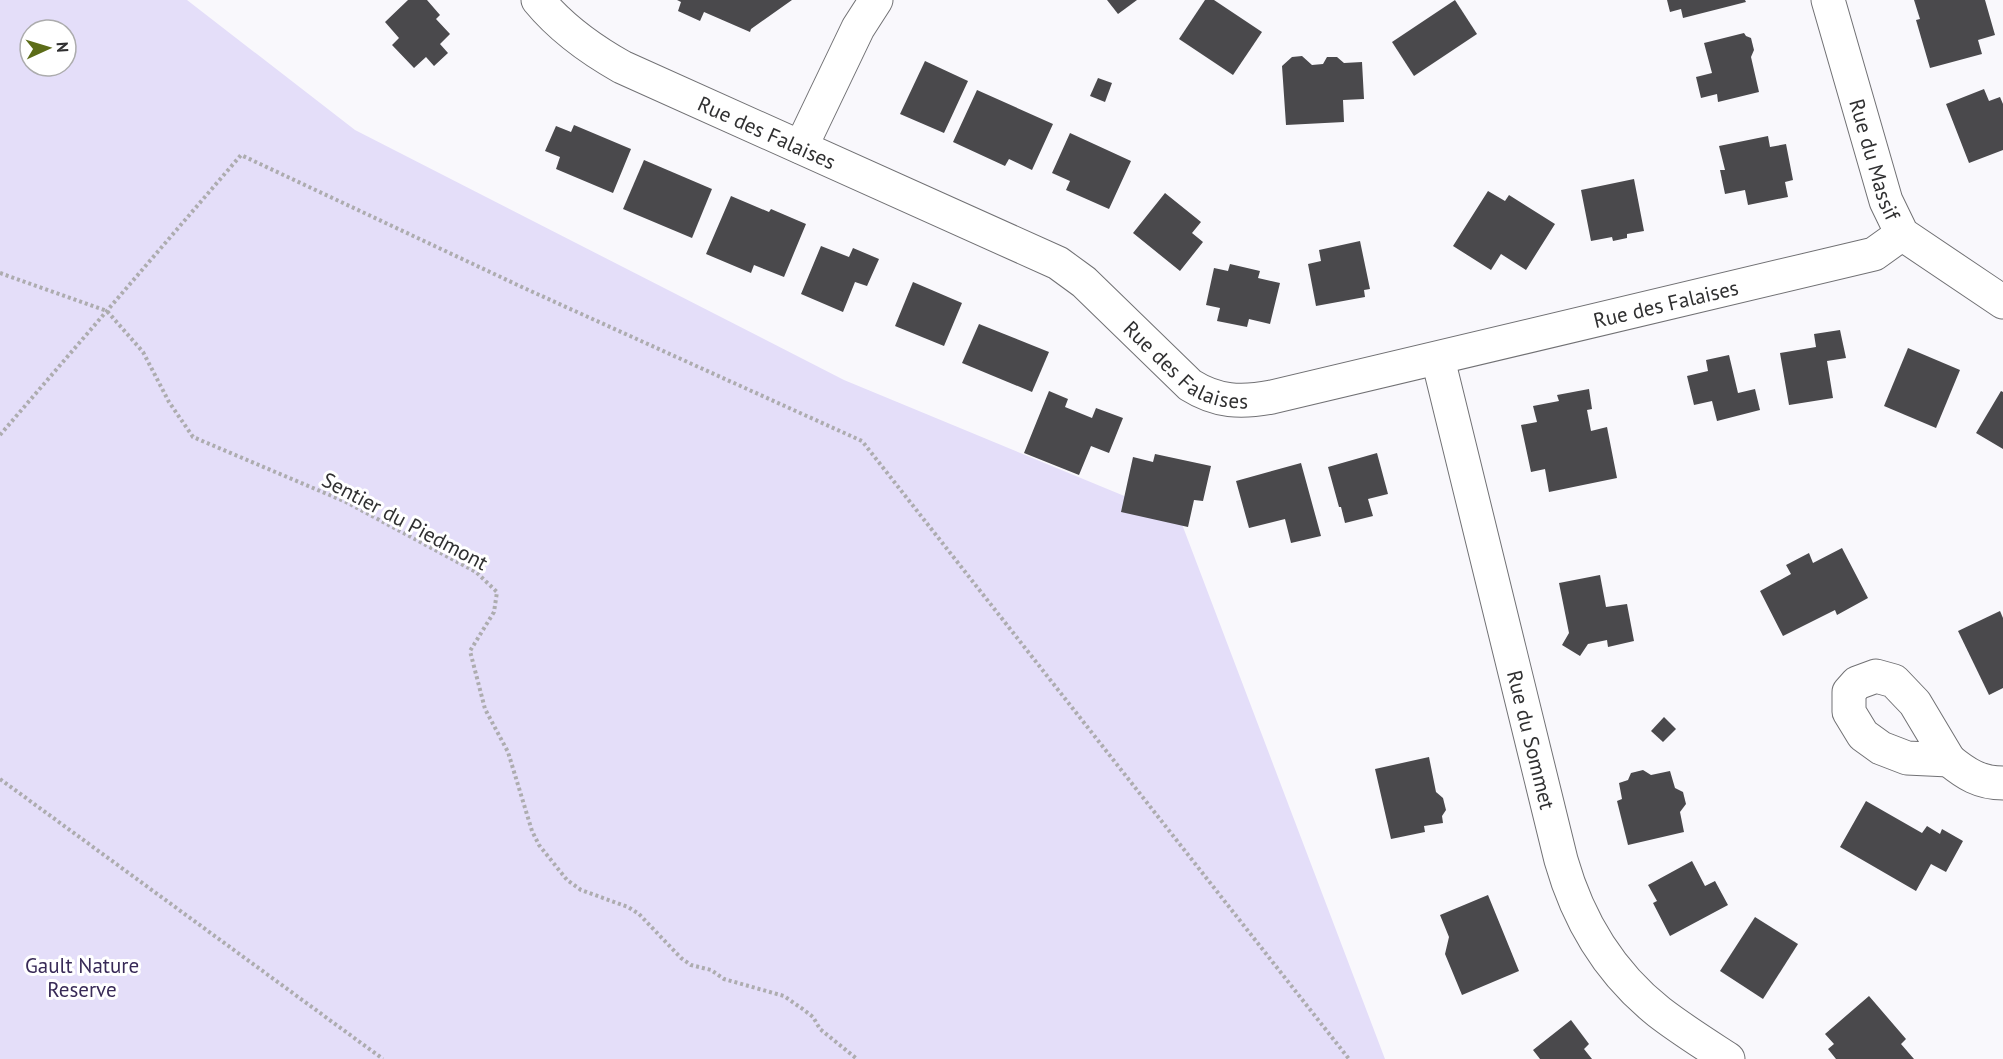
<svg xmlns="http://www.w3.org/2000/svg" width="2003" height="1059" viewBox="0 0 2003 1059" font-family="'PT Sans',sans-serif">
<rect width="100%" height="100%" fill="#f9f8fc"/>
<path fill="#e4def9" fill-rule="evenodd" d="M0 0H187L355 130 844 380 1180 519 1385 1059H0ZM30 30H66V66H30Z"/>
<g fill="#4a494c">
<path d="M408 0H427L440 15 436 19 450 34 440 44 448 53 434 66 426 57 414 68 392 45 399 38 385 22Z"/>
<path d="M677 0H792L751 29 750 32 704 12 700 21 678 11 681 2Z"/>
<path d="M1107 0H1137L1118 14Z"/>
<path d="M1205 0H1214L1262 32 1233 75 1179 39Z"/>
<path d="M1455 0 1477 34 1414 76 1392 42Z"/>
<path d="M1667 0H1745L1746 2 1683 18 1681 9 1670 12Z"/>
<path d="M1914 0H1985L1995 35 1978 40 1982 54 1930 68 1916 20 1920 19Z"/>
<path d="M1744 33 1746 36 1751 38 1754 50 1751 57 1759 92 1718 102 1717 94 1701 98 1696 77 1712 73 1704 43Z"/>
<path d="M1302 56 1312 65 1323 64 1327 57H1337L1344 63 1362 62 1364 99 1343 100 1344 122 1286 125 1282 66 1292 57Z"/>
<path d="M925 61 968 81 944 133 900 114Z"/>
<path d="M1098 78 1112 83 1105 102 1090 96Z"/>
<path d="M1984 89 1989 101 2000 97 2003 104V150L1969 163 1946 104Z"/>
<path d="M977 90 1053 124 1032 170 1009 159 1005 166 953 142Z"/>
<path d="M574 125 631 149 613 193 556 169 560 157 545 151 556 126 571 132Z"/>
<path d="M1070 133 1131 161 1109 209 1066 190 1070 181 1052 173Z"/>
<path d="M1768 136 1770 147 1786 144 1793 180 1785 182 1788 197 1748 205 1745 190 1725 194 1720 170H1725L1719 146Z"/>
<path d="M644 160 712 189 692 238 623 209Z"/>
<path d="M1634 179 1644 231 1627 234V238L1613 241 1612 237 1591 241 1581 190Z"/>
<path d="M1488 191 1505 201 1509 195 1555 224 1526 270 1501 254 1491 270 1453 246Z"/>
<path d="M1165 193 1201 222 1192 233 1203 242 1180 271 1133 233Z"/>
<path d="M731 196 769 212 771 209 806 224 784 277 754 265 751 273 706 254Z"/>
<path d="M1360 241 1370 289 1364 290 1365 297 1316 306 1308 264 1321 261 1319 250Z"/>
<path d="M821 246 849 257 853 248 879 259 867 286 855 282 843 312 801 294Z"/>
<path d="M1230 264 1260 271 1258 278 1280 283 1270 324 1249 319 1247 327 1217 321 1220 308 1206 305 1214 268 1228 271Z"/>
<path d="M913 282 962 303 944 346 895 326Z"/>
<path d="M979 324 1049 352 1032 392 962 363Z"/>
<path d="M1840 330 1846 358 1827 361 1833 398 1789 405 1780 353 1816 347 1814 334Z"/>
<path d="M1908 348 1960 370 1936 428 1884 406Z"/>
<path d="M1729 355 1738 393 1755 389 1760 410 1717 421 1712 401 1694 405 1687 376 1708 371 1706 360Z"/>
<path d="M1589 389 1592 409 1587 410 1591 431 1607 427 1617 478 1549 492 1545 469 1531 472 1521 425 1537 422 1533 406 1559 401 1557 395Z"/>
<path d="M1049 391 1068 399 1065 407 1092 418 1096 408 1123 418 1109 453 1091 446 1079 475 1024 453Z"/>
<path d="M2001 391 2003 392V449L1976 433Z"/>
<path d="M1377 453 1388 494 1368 499 1373 516 1345 523 1341 507H1339L1328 467Z"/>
<path d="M1155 454 1211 466 1203 501 1194 500 1188 527 1121 512 1133 457 1153 462Z"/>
<path d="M1301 463 1321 536 1291 543 1285 519 1249 528 1236 481Z"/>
<path d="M1842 548 1868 598 1837 615 1835 610 1783 636 1760 591 1791 574 1786 565 1809 553 1813 563Z"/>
<path d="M1600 575 1606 607 1627 604 1634 641 1608 647 1607 640 1588 644 1580 656 1562 645 1569 633 1559 583Z"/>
<path d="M2000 611 2003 618V688L1989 695 1958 631Z"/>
<path d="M1664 717 1676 729 1663 742 1651 731Z"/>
<path d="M1429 757 1436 792 1443 798 1446 810 1442 816 1443 823 1424 826 1425 832 1391 839 1375 769Z"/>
<path d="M1643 770 1651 775 1670 771 1675 788 1683 792 1686 804 1680 812 1684 832 1628 845 1617 801 1622 799 1619 783 1628 780 1631 773Z"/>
<path d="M1866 801 1922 833 1927 826 1940 834 1942 829 1963 841 1946 872 1931 864 1916 891 1840 847Z"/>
<path d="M1692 861 1705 886 1715 881 1728 905 1670 936 1653 903 1657 901 1648 885Z"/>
<path d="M1488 895 1519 971 1462 995 1445 954 1449 937 1440 915Z"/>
<path d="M1755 917 1798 944 1763 999 1720 971Z"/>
<path d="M1869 996 1906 1039 1901 1044 1914 1059H1836L1828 1049 1834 1044 1825 1034Z"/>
<path d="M1571 1020 1589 1044 1584 1049 1592 1059H1540L1533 1050Z"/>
</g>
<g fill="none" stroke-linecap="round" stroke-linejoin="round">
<defs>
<g id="minor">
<path id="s1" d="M538 0C561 28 590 49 622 67L1058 263 1084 282 1190 385C1217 402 1241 403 1272 397L1874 254 1902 234"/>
<path id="s2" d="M1828 0 1886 201 1902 234 2003 302"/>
<path d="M801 147 858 28 876 0"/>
<path id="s3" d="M1438 359 1561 860C1578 920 1610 973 1659 1012 1681 1029 1705 1044 1728 1059"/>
<path d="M1876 676 1894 681 1915 703 1949 760 1907 758 1881 748 1863 735 1849 712V692L1857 683Z"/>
<path d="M1949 760C1966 774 1980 783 2003 783"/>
</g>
</defs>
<use href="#minor" stroke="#717174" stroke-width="35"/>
<g stroke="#adacaf" stroke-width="4" stroke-dasharray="3 3" stroke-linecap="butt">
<path d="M0 273 107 311 143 352 169 402 193 437 346 502 476 572 497 592 494 612 470 651 485 709 508 752 532 831 539 845 567 880 581 890 628 907 639 914 681 958 691 965 711 970 724 979 784 996 804 1010 813 1017 820 1029 857 1059"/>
<path d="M0 435 241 155 524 288 862 441 1349 1059"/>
<path d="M0 779 383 1059"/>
</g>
<use href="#minor" stroke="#fff" stroke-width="33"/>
</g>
<g text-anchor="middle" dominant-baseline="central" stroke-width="6" stroke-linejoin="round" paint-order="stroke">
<g font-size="21" fill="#303031" stroke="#fff">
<text stroke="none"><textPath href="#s1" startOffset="267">Rue des Falaises</textPath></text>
<text stroke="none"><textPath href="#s2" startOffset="166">Rue du Massif</textPath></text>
<text stroke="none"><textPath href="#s1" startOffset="1256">Rue des Falaises</textPath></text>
<text stroke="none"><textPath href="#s1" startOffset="753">Rue des Falaises</textPath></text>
<text transform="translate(405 521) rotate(28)">Sentier du Piedmont</text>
<text stroke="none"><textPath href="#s3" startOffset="392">Rue du Sommet</textPath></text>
</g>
<g font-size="21" fill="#382a57" stroke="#fff">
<text x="82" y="965">Gault Nature<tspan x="82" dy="24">Reserve</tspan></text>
</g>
</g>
<g transform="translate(48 48) rotate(86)"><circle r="28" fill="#ffffff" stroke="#acacad" stroke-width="1.5"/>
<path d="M0-4.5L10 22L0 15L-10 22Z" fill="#5c6c18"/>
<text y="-9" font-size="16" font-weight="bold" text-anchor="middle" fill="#303031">N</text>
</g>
</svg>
